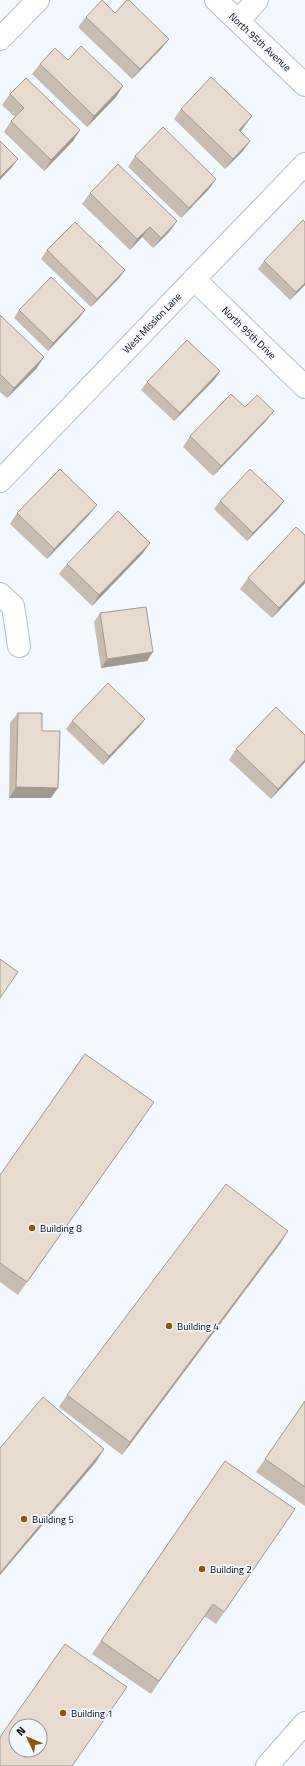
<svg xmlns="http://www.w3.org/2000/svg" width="305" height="1766" viewBox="0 0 305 1766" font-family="'Titillium Web',sans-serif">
<rect width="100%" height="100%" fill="#f3f7fe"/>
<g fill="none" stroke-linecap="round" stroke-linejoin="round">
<defs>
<g id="street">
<path d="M238 21 257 0"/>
<path d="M0 39 38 0"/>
<path d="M194 279 305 387"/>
<path d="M0 481 305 164"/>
<path d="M0 594 13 606 19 646"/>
</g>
<g id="secondary">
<path d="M216 0 305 85"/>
<path d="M267 1766 305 1723"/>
</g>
</defs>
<use href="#street" stroke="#b3bdcd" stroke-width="24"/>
<use href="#secondary" stroke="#b3bdcd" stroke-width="24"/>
<use href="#street" stroke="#fff" stroke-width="22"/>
<use href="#secondary" stroke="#fff" stroke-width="22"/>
</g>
<g fill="#c8bbaf">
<path d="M115 13 161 49 132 79 78 27 86 17Z"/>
<path d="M40 64 123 86 116 97 87 127 32 74Z"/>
<path d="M10 94 80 130 73 141 44 171 4 132 11 121 15 117 2 105Z"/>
<path d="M181 109 244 127 241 131 243 151 225 169 174 119Z"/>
<path d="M135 156 216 179 209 189 181 218 128 167Z"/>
<path d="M90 193 170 231 153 248 142 237 130 250 82 204Z"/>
<path d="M47 250 125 270 119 278 91 307 41 259Z"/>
<path d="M264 261 305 285 290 300 258 269Z"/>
<path d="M19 310H85L79 318 48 351 14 318Z"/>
<path d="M0 315 37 368 7 398 0 392Z"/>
<path d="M220 371 214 380 174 421 141 390 147 382Z"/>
<path d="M266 421 213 476 183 447 190 436Z"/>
<path d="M220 501H284L278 509 247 541 214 509Z"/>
<path d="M17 513 89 515 47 559 10 524Z"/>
<path d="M143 553 92 606 59 574 67 564Z"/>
<path d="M248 578 305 583 272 618 240 589Z"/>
<path d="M100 613 147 661 101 668 94 622Z"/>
<path d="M18 713 51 798H9L10 723Z"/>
<path d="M145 719 139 727 103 765 66 729 72 721Z"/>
<path d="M236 749 305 762 271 799 229 760Z"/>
<path d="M154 1102 18 1295 0 1282V1175Z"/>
<path d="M288 1231 122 1455 59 1407 67 1395Z"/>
<path d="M305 1401V1506L256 1472Z"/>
<path d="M225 1461 295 1509 216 1624 204 1616 151 1694 92 1654Z"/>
</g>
<g fill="#a2998f">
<path d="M169 39 161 49 132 79 140 69Z"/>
<path d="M123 86 116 97 87 127 94 116Z"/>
<path d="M252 116 244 127 232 140 239 130Z"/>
<path d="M80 130 73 141 44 171 51 160Z"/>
<path d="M250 141 243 151 225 169 233 159Z"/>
<path d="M18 159 12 167 0 180V177Z"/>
<path d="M216 179 209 189 181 218 189 208Z"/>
<path d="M177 221 170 231 153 248 161 238Z"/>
<path d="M150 227 142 237 130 250 137 239Z"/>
<path d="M125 270 119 278 91 307 97 299Z"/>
<path d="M305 283V285L290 300 296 292Z"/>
<path d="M85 310 79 318 48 351 53 343Z"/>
<path d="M44 357 37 368 7 398 14 388Z"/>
<path d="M220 371 214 380 174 421 180 413Z"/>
<path d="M274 411 266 421 213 476 221 466Z"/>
<path d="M284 501 278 509 247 541 253 533Z"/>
<path d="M97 505 89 515 47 559 54 549Z"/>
<path d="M150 543 143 553 92 606 99 595Z"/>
<path d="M305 580V583L272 618 279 608Z"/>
<path d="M153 652 147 661 101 668 107 659Z"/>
<path d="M145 719 139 727 103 765 109 756Z"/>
<path d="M305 760V762L271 799 278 789Z"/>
<path d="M16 787 58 788 51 798H9Z"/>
<path d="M288 1231 280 1244 122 1455 130 1442Z"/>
<path d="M104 1449 96 1462 0 1575V1573Z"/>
</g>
<g fill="#e8dacc" stroke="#a2998f" fill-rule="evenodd">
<path d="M102 0 115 13 127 0H129L169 39 140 69 86 17Z"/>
<path d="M81 46 123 86 94 116 40 64 55 48 68 60Z"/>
<path d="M211 77 252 116 239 130 250 141 233 159 181 109Z"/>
<path d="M26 78 80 130 51 160 11 121 24 108 10 94Z"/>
<path d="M163 127 216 179 189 208 135 156Z"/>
<path d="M0 141 18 159 0 177Z"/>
<path d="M118 164 177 221 161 238 150 227 137 239 90 193Z"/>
<path d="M303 220 305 222V283L296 292 264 261Z"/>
<path d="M75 222 125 270 97 299 47 250Z"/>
<path d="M51 277 85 310 53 343 19 310Z"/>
<path d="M0 315 44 357 14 388 0 374Z"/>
<path d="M187 340 220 371 180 413 147 382Z"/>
<path d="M231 394 245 407 257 395 274 411 221 466 190 436Z"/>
<path d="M60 469 97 505 54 549 17 513Z"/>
<path d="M250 469 284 501 253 533 220 501Z"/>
<path d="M118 511 150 543 99 595 67 564Z"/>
<path d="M296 527 305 535V580L279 608 248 578Z"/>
<path d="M146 607 153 652 107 659 100 613Z"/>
<path d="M108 683 145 719 109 756 72 721Z"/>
<path d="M276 707 305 735V760L278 789 236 749Z"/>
<path d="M18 713H42V731H60L58 788 16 787Z"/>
<path d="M0 959 18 972 0 998Z"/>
<path d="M85 1054 154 1102 27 1282 0 1263V1175Z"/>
<path d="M226 1184 288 1231 130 1442 67 1395Z"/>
<path d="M43 1397 104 1449 0 1573V1448Z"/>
<path d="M305 1401V1487L265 1459Z"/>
<path d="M225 1461 295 1509 224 1612 213 1604 159 1681 101 1641Z"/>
<path d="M65 1644 127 1687 72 1766H0V1737ZM16 1726H40V1750H16Z"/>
</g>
<g fill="#8d5709" stroke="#f3f7fe" stroke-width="1.5">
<circle cx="32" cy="1228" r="4"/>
<circle cx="169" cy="1326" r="4"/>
<circle cx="24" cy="1519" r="4"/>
<circle cx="202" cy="1569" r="4"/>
<circle cx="63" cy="1713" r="4"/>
</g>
<g text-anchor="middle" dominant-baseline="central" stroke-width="3.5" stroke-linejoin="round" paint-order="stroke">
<g font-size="10" fill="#090c12" stroke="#f3f7fe">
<text transform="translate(260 42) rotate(43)">North 95th Avenue</text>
<text transform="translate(152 323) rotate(-46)">West Mission Lane</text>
<text transform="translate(249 333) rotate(44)">North 95th Drive</text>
</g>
<g font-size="10" fill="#090c12" stroke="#f3f7fe" text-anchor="start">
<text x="40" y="1228">Building 8</text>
<text x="177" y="1326">Building 4</text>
<text x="32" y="1519">Building 5</text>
<text x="210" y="1569">Building 2</text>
<text x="71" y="1713">Building 1</text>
</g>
</g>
<g transform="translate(28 1738) rotate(314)"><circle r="19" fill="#f3f7fe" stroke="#9599a0"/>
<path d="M0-3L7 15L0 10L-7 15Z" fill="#8d5709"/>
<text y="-6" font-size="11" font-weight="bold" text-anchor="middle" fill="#090c12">N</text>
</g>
</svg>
